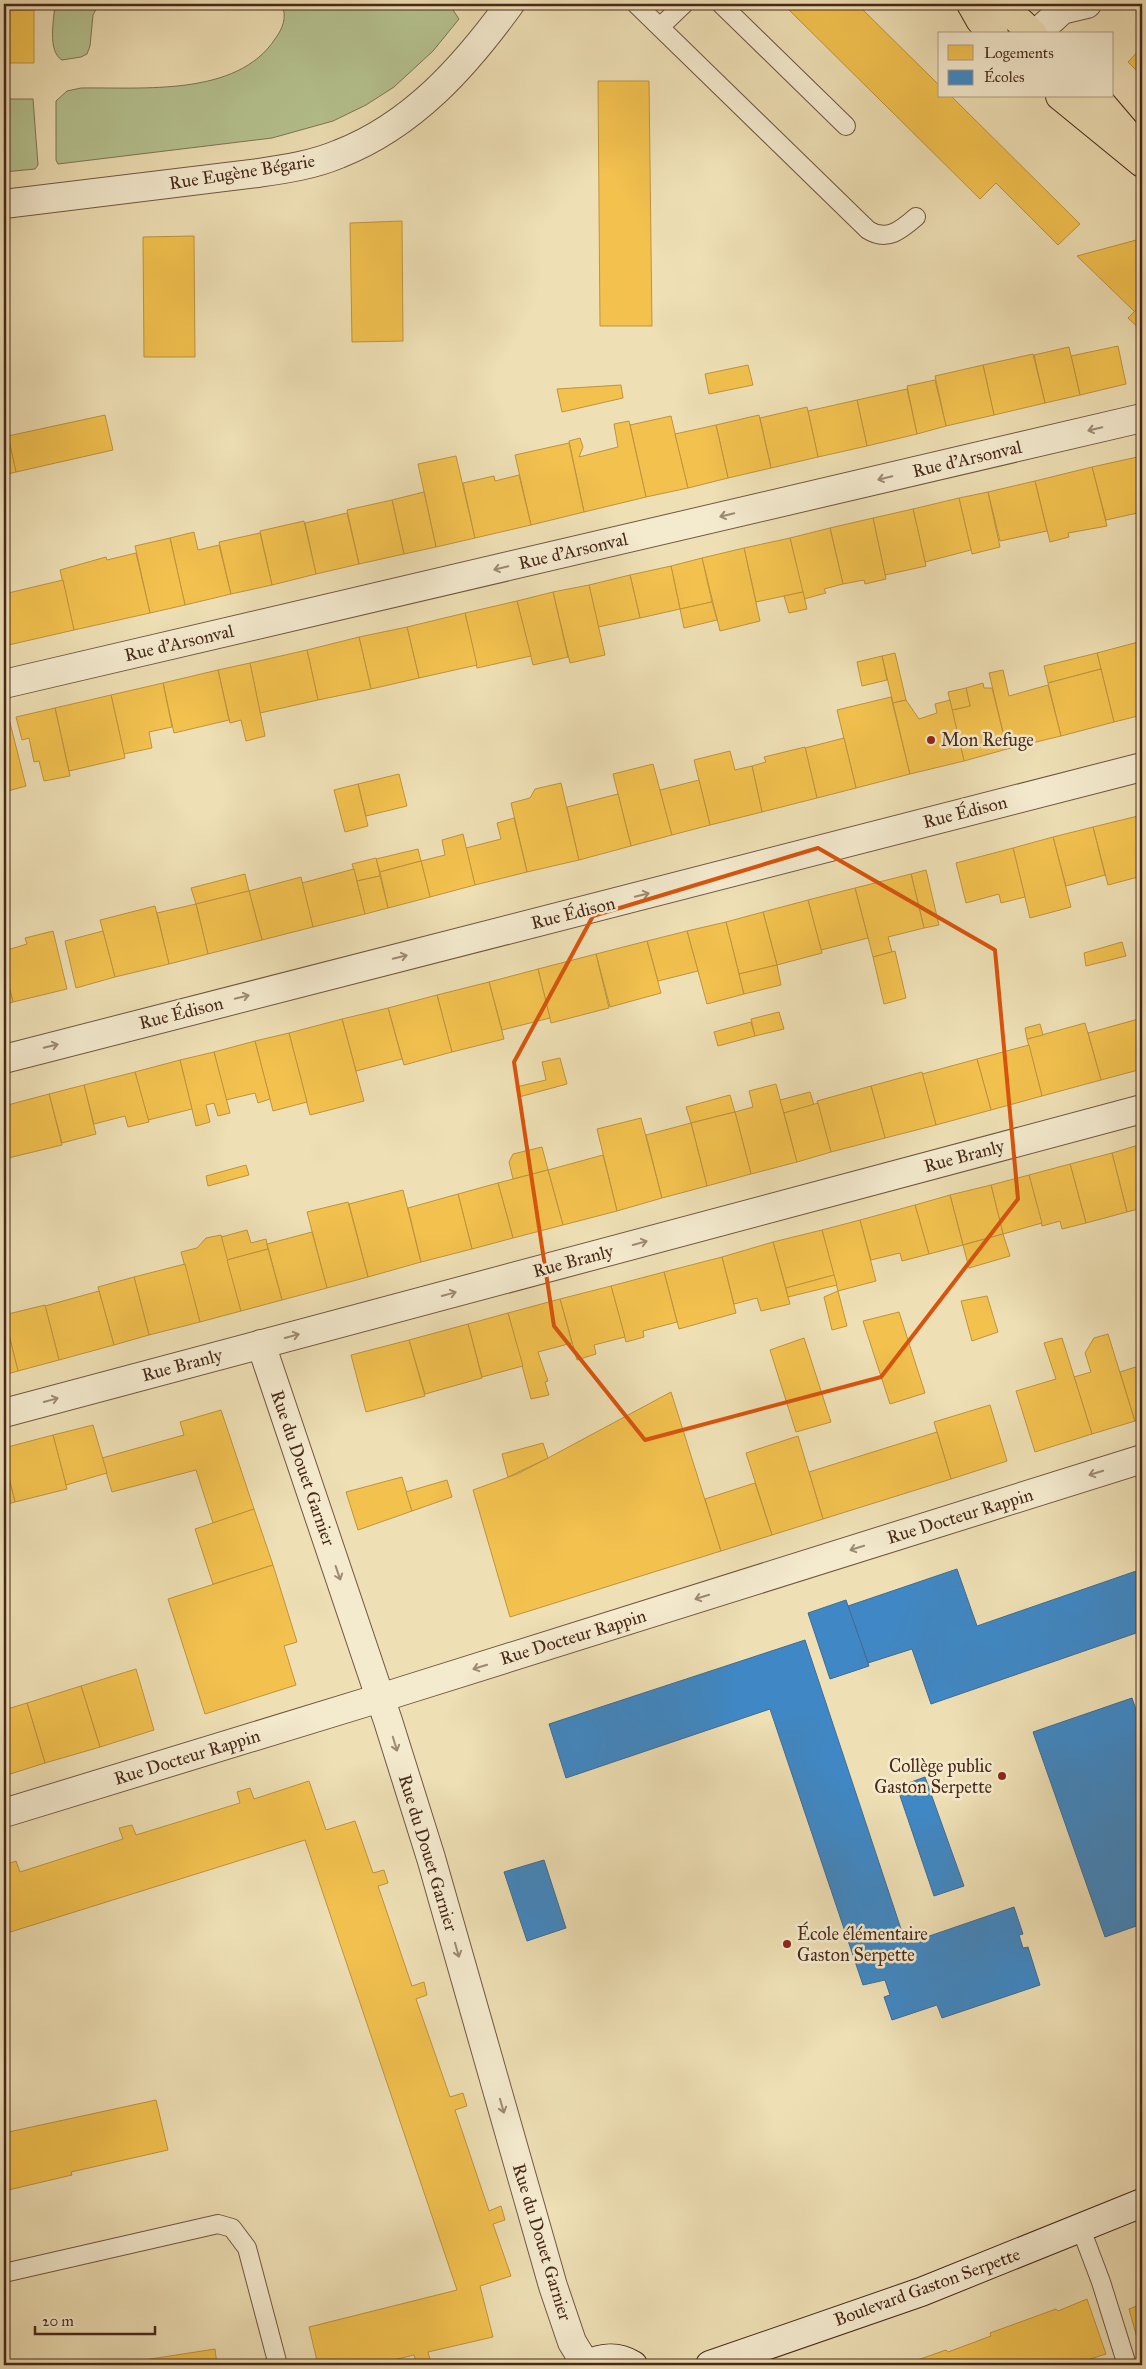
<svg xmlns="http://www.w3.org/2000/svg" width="1146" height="2369" viewBox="0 0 1146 2369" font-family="'IM FELL Great Primer',serif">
<rect width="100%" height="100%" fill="#eedfb4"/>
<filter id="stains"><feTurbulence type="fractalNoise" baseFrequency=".004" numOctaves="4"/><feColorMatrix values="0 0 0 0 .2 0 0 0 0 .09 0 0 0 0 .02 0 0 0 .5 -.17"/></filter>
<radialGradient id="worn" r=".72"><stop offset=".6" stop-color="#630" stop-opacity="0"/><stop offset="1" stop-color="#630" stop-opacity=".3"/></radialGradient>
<g fill="#b5c290" stroke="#7e7555">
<path d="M55 4H99L93 15 90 46 87 54 81 57 62 60C47 51 54 19 55 4Z"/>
<path d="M282 4H449L459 19 433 51 394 87 366 105 333 121 272 138 58 164 56 160V101L67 91 81 88C142 87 237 97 275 39 283 28 287 18 282 4Z"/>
<path d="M4 99H33L38 165 35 169 4 172Z"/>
</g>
<g fill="#f2c14e" stroke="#bf933e">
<path d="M783 4H857L940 86V96H951L1080 224 1058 245 996 183 980 199Z"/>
<path d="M34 10V63H4V11Z"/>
<path d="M1142 47V76L1128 62Z"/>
<path d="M598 81H649L652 326H600Z"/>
<path d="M402 221 403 341 352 342 350 223Z"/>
<path d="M194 236 195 357H144L143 237Z"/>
<path d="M1140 239 1142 241V304L1135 312 1077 256Z"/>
<path d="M1142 304V331L1128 318Z"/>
<path d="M1118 346 1126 384 1080 395 1071 356Z"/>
<path d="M1069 347 1080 395 1045 403 1034 355Z"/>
<path d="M1033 354 1045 403 994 415 983 365Z"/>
<path d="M748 365 753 385 709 394 705 374Z"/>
<path d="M983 365 994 415 946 426 935 376Z"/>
<path d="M935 380 946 426 917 434 907 386Z"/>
<path d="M621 385 623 398 562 412 557 389Z"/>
<path d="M907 389 917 434 867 446 857 400Z"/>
<path d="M857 400 867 446 818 457 808 411Z"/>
<path d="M807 407 818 457 771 468 760 418Z"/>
<path d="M105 415 113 450 16 472 8 436Z"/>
<path d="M759 415 771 468 728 478 716 425Z"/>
<path d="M671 416 688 488 646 497 630 425Z"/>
<path d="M629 421 646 497 584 512 569 441 580 438 583 447 579 457 618 447 614 424Z"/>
<path d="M716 425 728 478 688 488 675 434Z"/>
<path d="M8 436 16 472 4 475V437Z"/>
<path d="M569 443 584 512 531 525 515 455Z"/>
<path d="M456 456 475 538 436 547 418 464Z"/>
<path d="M1142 456V512L1106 520 1092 467Z"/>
<path d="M1092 467 1107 526 1068 533 1069 537 1050 542 1035 481Z"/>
<path d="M519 475 531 525 475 538 463 483 494 476 495 481Z"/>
<path d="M1035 481 1047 531 1000 541 988 492Z"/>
<path d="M424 492 436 547 404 554 392 500Z"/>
<path d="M988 492 1000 547 972 554 959 498Z"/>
<path d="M959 498 971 550 925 562 913 509Z"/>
<path d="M392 500 404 554 359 564 347 510Z"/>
<path d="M913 509 926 566 885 575 873 518Z"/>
<path d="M347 513 359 564 316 574 305 523Z"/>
<path d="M873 518 886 579 865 584 864 580 843 584 830 528Z"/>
<path d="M304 521 316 574 272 585 260 531Z"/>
<path d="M830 528 843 584 824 589 826 593 804 599 790 538Z"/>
<path d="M194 532 198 550 219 545 231 594 185 605 170 538Z"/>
<path d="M260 533 272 585 231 594 219 542Z"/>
<path d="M170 538 185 605 150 613 135 546Z"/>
<path d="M790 538 803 592 756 602 744 548Z"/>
<path d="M744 548 760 621 720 631 702 558Z"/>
<path d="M136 553 150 613 74 630 60 570 106 557 107 560Z"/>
<path d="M702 558 712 602 680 609 671 566Z"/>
<path d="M671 566 680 609 640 618 630 575Z"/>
<path d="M630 575 640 618 598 627 589 585Z"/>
<path d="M63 580 74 630 4 646V594Z"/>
<path d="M589 585 605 655 570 663 553 592Z"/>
<path d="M553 592 568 657 533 665 517 601Z"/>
<path d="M803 592 807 609 789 613 784 596Z"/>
<path d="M517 601 531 656 477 668 465 613Z"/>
<path d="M712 602 717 620 684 628 680 609Z"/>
<path d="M465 613 477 665 419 678 407 627Z"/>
<path d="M407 627 419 678 371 689 359 637Z"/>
<path d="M359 637 371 689 318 700 307 650Z"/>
<path d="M1142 641V715L1114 722 1097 653Z"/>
<path d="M307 650 318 700 260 713 250 663Z"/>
<path d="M895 653 906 700 893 703 882 656Z"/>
<path d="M1097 653 1101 669 1048 683 1044 666Z"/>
<path d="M882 656 887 680 862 686 857 662Z"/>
<path d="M250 663 265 736 246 741 241 720 230 723 218 670Z"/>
<path d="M1101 669 1114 722 1061 736 1048 683Z"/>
<path d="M218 670 229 720 174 733 163 683Z"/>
<path d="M1003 670 1009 696 1048 685 1061 736 1007 749 989 673Z"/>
<path d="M163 683 172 727 149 732 152 748 124 754 111 695Z"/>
<path d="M983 683 984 688H992L1007 749 964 761 952 710 970 706 966 688Z"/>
<path d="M966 688 970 706 952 710 948 692Z"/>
<path d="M111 695 125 758 69 771 55 708Z"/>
<path d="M891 697 910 774 856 788 837 710Z"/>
<path d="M906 700 919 719 937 713 935 704 950 700 964 761 910 774 893 703Z"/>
<path d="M55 708 70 776 44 781 39 761 34 762 29 738 22 740 16 717Z"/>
<path d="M9 719 26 786 4 792V720Z"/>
<path d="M844 738 856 788 817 798 805 748Z"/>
<path d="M805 747 817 798 762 812 752 766 766 762 764 757Z"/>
<path d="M730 751 735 770 752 766 762 812 710 825 694 760Z"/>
<path d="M653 764 672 835 631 846 613 774Z"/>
<path d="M399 774 407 806 366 816 358 784Z"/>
<path d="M699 780 710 825 672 835 660 790Z"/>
<path d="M561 783 579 860 527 872 511 803 530 798 535 789Z"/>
<path d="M358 784 368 826 345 832 334 790Z"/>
<path d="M618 794 631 846 579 860 567 807Z"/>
<path d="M1142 815V876L1108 885 1093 827Z"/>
<path d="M514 818 527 872 475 885 466 848 501 839 497 823Z"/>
<path d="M1093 827 1105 875 1066 886 1053 837Z"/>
<path d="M463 834 475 885 430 897 421 861 445 855 442 840Z"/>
<path d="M1053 837 1071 907 1030 918 1013 848Z"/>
<path d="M1013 848 1025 897 1001 903 999 894 966 903 956 863Z"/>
<path d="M418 849 421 861 380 872 376 859Z"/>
<path d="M376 858 380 876 357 881 352 864Z"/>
<path d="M421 861 430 897 388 908 380 872Z"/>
<path d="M354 869 365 914 313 927 302 883Z"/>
<path d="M926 870 939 925 924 928 911 874Z"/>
<path d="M245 874 249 891 196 904 191 888Z"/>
<path d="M911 874 924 928 888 937 892 952 873 957 855 888Z"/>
<path d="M380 876 388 908 365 914 357 881Z"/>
<path d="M301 877 313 927 262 940 249 891Z"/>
<path d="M855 888 868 938 821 950 808 900Z"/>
<path d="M249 891 262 940 208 954 196 904Z"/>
<path d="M808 900 822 953 777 965 763 912Z"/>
<path d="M196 904 208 954 169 964 157 913Z"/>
<path d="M155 906 169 964 115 977 100 920Z"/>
<path d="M763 912 777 965 739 974 726 922Z"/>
<path d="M726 922 744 994 707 1004 687 931Z"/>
<path d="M53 931 67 989 13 1002 4 967V951L27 944 25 938Z"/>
<path d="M103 931 115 977 76 988 65 941Z"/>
<path d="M687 931 698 971 658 981 647 941Z"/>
<path d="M647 941 661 993 610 1007 596 954Z"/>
<path d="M1122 942 1126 956 1086 966 1084 953Z"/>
<path d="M895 951 906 998 884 1004 873 957Z"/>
<path d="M596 954 609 1008 551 1023 538 969Z"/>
<path d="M777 965 781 985 744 994 739 974Z"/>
<path d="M4 967 13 1002 4 1005Z"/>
<path d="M538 969 550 1018 502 1030 489 982Z"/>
<path d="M489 982 504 1039 452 1052 437 995Z"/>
<path d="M437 995 452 1052 404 1065 388 1008Z"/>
<path d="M1142 995V1018L1137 996Z"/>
<path d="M388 1008 402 1059 356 1071 342 1019Z"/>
<path d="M779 1012 784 1029 755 1036 751 1019Z"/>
<path d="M1142 1018V1069L1101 1080 1088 1033Z"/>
<path d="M342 1019 364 1101 310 1115 289 1033Z"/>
<path d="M751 1022 755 1036 718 1046 714 1032Z"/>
<path d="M1085 1023 1101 1080 1042 1096 1027 1039Z"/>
<path d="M1040 1024 1043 1035 1027 1039 1025 1028Z"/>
<path d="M289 1033 307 1102 273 1111 255 1041Z"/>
<path d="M255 1041 270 1099 258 1103 255 1093 226 1100 214 1052Z"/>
<path d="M1029 1045 1042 1096 991 1110 977 1059Z"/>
<path d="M214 1052 230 1113 218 1116 214 1103 206 1105 210 1122 196 1126 180 1060Z"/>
<path d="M560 1058 567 1084 519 1097 516 1087 546 1080 542 1062Z"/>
<path d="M977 1059 991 1110 936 1125 922 1074Z"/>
<path d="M180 1060 192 1109 148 1120 135 1072Z"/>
<path d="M135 1072 149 1122 128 1127 125 1116 94 1124 84 1085Z"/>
<path d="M922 1072 936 1125 885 1138 871 1086Z"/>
<path d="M776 1084 797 1162 751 1174 735 1112 753 1107 749 1091Z"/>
<path d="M84 1085 96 1134 62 1143 49 1094Z"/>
<path d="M871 1086 885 1138 831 1152 817 1101Z"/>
<path d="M810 1092 814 1105 784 1113 780 1100Z"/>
<path d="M49 1094 62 1145 4 1159V1106Z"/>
<path d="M730 1095 735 1112 691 1123 686 1107Z"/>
<path d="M818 1103 831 1152 797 1162 784 1113Z"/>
<path d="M735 1112 751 1174 707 1186 691 1123Z"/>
<path d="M641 1118 662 1198 617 1211 597 1129Z"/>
<path d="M691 1123 707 1186 662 1198 646 1135Z"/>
<path d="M1142 1144V1208L1127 1212 1112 1153Z"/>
<path d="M542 1147 548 1170 513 1179 509 1162 513 1154Z"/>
<path d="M1112 1153 1127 1212 1086 1223 1070 1164Z"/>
<path d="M603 1155 617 1211 563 1225 548 1170Z"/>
<path d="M1070 1164 1086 1223 1062 1229 1060 1221 1042 1226 1029 1175Z"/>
<path d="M246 1165 249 1175 208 1186 206 1176Z"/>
<path d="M548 1170 563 1225 513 1238 498 1183Z"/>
<path d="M1029 1175 1042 1223 1003 1234 991 1185Z"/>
<path d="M498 1183 513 1238 472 1249 458 1194Z"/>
<path d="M991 1185 1003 1234 963 1245 950 1195Z"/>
<path d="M403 1190 421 1262 368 1277 349 1204Z"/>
<path d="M458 1194 472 1249 421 1262 408 1208Z"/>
<path d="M950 1195 963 1245 929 1254 915 1205Z"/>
<path d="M348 1202 368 1277 327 1288 307 1212Z"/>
<path d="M915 1205 929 1254 902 1261 900 1253 871 1260 860 1220Z"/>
<path d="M860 1220 876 1281 838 1291 822 1230Z"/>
<path d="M247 1230 251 1243 266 1239 268 1249 227 1260 221 1237Z"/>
<path d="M822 1230 834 1275 786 1288 773 1242Z"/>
<path d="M312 1232 327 1288 282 1300 267 1244Z"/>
<path d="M1003 1234 1010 1256 969 1268 963 1245Z"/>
<path d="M221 1235 241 1311 200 1322 181 1252 197 1248 206 1238Z"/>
<path d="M773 1242 790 1304 761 1311 757 1298 734 1304 722 1257Z"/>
<path d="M268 1249 282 1300 241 1311 227 1260Z"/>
<path d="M722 1257 736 1313 679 1329 664 1272Z"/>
<path d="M185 1264 200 1322 149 1335 134 1277Z"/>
<path d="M664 1272 677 1322 643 1331 644 1337 626 1342 611 1286Z"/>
<path d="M834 1275 837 1285 788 1297 786 1288Z"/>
<path d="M134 1277 149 1335 114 1345 98 1287Z"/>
<path d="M611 1286 625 1337 594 1345 596 1354 577 1360 560 1299Z"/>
<path d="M99 1291 114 1345 59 1360 45 1306Z"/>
<path d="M838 1291 847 1326 832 1330 824 1297Z"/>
<path d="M987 1296 998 1332 972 1341 961 1301Z"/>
<path d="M560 1299 572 1343 538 1352 548 1381 545 1382 549 1395 531 1399 508 1313Z"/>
<path d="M45 1305 59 1360 18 1371 4 1315Z"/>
<path d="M899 1312 925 1393 890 1404 863 1321Z"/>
<path d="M508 1313 523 1366 482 1377 468 1324Z"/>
<path d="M4 1315 18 1371 4 1375Z"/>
<path d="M468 1324 482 1378 425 1394 409 1340Z"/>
<path d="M1108 1334 1135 1421 1092 1434 1074 1377 1091 1372 1085 1353 1094 1338Z"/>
<path d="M804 1338 831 1422 796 1432 770 1350Z"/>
<path d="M1062 1338 1092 1434 1035 1452 1016 1391 1056 1379 1044 1343Z"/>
<path d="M409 1340 425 1396 366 1412 351 1355Z"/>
<path d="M1142 1365V1419L1135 1421 1120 1372Z"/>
<path d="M671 1392 721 1551 510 1617 473 1490 517 1474 548 1458Z"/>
<path d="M990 1405 1007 1461 951 1479 934 1422Z"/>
<path d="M221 1410 254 1509 213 1523 196 1470 112 1492 102 1458 184 1435 180 1422Z"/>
<path d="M93 1425 107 1473 66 1485 53 1435Z"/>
<path d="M937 1432 951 1479 823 1519 809 1472Z"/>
<path d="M53 1435 67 1489 15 1502 4 1458V1448Z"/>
<path d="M798 1436 823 1519 772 1535 746 1453Z"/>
<path d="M543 1443 548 1458 508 1477 502 1454Z"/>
<path d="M4 1458 15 1502 4 1505Z"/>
<path d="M402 1477 412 1511 358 1530 346 1492Z"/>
<path d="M447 1480 452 1497 412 1511 406 1492Z"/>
<path d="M755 1483 772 1535 721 1551 705 1499Z"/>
<path d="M254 1509 273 1565 213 1584 195 1529Z"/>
<path d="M273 1565 297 1642 284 1646 296 1685 205 1714 168 1599Z"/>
<path d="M136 1669 154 1730 100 1747 81 1686Z"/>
<path d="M81 1686 100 1747 45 1763 27 1703Z"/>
<path d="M27 1703 45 1763 4 1776V1710Z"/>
<path d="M309 1781 326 1830 355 1821 373 1873 384 1870 388 1883 378 1886 412 1986 424 1982 427 1995 416 1999 450 2097 463 2093 467 2106 455 2110 489 2211 501 2206 505 2220 493 2224 511 2276 480 2286 493 2337 428 2352 431 2363 424 2365H417L414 2355 373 2365H318L309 2327 457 2290 305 1840 4 1934V1865L16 1861 20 1872 123 1839 119 1828 132 1825 136 1835 240 1803 237 1792 250 1788 254 1799Z"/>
<path d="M156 2100 168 2150 71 2172 72 2175 4 2191V2133Z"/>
<path d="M1087 2299 1106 2354 1071 2365H903L946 2350 948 2352 991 2336 990 2333 1056 2309 1058 2311Z"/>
<path d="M1142 2304V2356L1129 2309Z"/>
<path d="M215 2349 217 2365H112Z"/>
</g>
<g fill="#3f88c5" stroke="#426b92">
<path d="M957 1569 977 1626 1142 1569V1631L931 1704 912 1649 868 1663 848 1606Z"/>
<path d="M846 1600 869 1666 830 1679 808 1613Z"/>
<path d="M805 1640 906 1944 1014 1907 1023 1934 1019 1935 1023 1948 1028 1947 1040 1985 942 2018 937 2005 892 2020 884 1997 890 1995 885 1980 863 1985 770 1709 566 1778 549 1724Z"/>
<path d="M1132 1698 1142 1727V1924L1105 1937 1033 1732Z"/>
<path d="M925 1777 964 1886 934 1896 897 1787Z"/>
<path d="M544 1860 566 1928 527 1941 504 1872Z"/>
</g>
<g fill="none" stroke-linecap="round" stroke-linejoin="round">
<defs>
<g id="lane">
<path d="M636 4 868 230C887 242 901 230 916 217"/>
<path d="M721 4 846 126"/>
<path d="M661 26 684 4"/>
<path d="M1081 2229 1101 2282 1127 2365"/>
<path d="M4 2273 218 2224 232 2228 247 2248 278 2365"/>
</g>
<g id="street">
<path d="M1036 34 1062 10 1087 4"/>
<path d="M4 204 258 173C285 169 313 165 339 154 413 125 465 66 510 4"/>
<path d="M4 684 1142 418"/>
<path d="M4 1059 1142 767"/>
<path d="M261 1344 388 1721 431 1858 553 2286 572 2342 586 2365"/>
<path d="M4 1413 1142 1109"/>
<path d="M4 1813 380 1698 1142 1459"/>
</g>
<g id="secondary">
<path d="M585 2365C602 2357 617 2355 633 2365"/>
<path d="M710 2365 921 2292 1142 2203"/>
</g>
<g id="primary">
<path d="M971 4 980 20 994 34"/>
<path d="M1001 4 1033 34"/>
<path d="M1060 96 1142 163"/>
<path d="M1095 96 1130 137"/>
</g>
</defs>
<use href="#lane" stroke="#725640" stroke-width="20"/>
<use href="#street" stroke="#725640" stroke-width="30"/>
<use href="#secondary" stroke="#48281a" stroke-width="30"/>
<use href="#primary" stroke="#48281a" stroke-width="30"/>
<use href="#lane" stroke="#f4eace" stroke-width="18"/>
<use href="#street" stroke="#f4eace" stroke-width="28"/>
<use href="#secondary" stroke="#f4eace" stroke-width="28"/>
<use href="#primary" stroke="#eedfb4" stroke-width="28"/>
</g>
<defs><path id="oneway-shaft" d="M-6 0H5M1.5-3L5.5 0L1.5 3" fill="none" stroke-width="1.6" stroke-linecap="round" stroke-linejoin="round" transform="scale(1.25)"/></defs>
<g stroke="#9e8974">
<use href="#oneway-shaft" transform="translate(1095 429) rotate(167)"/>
<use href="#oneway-shaft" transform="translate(885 478) rotate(167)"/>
<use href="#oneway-shaft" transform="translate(727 515) rotate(167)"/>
<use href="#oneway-shaft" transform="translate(501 568) rotate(167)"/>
<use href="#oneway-shaft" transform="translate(642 895) rotate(-14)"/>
<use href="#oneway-shaft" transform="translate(400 957) rotate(-14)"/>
<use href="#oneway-shaft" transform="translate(242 997) rotate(-14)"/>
<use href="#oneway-shaft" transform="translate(51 1046) rotate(-14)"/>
<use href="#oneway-shaft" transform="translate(640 1243) rotate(-15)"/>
<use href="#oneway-shaft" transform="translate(449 1294) rotate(-15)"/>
<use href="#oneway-shaft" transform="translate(292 1336) rotate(-15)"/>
<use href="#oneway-shaft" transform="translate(51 1400) rotate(-15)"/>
<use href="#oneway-shaft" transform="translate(1096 1473) rotate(163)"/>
<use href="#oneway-shaft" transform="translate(857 1548) rotate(163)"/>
<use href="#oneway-shaft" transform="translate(338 1573) rotate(71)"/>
<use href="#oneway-shaft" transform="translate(702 1597) rotate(163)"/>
<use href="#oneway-shaft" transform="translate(480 1667) rotate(163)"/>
<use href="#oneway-shaft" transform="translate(395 1744) rotate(73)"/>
<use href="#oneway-shaft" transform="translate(457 1950) rotate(74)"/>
<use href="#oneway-shaft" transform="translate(502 2106) rotate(74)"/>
</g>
<path fill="none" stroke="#d8540d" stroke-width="4" stroke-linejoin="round" d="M818 848 995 950 1018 1199 881 1377 645 1440 554 1326 514 1062 593 916Z"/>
<g fill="#8f2418" stroke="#f4eace" stroke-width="2">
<circle cx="931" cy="740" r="5"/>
<circle cx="1002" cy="1776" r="5"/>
<circle cx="787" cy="1944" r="5"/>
</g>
<g text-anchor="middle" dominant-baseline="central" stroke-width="5" stroke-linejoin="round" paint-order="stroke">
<g font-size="18" fill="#48281a" stroke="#f4eace">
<text transform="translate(242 172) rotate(-9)">Rue Eugène Bégarie</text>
<text transform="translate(967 459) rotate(-13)">Rue d'Arsonval</text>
<text transform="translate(573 551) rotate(-13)">Rue d'Arsonval</text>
<text transform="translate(179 643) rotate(-13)">Rue d'Arsonval</text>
<text transform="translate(965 812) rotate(-14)">Rue Édison</text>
<text transform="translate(573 913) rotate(-14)">Rue Édison</text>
<text transform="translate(181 1013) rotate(-14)">Rue Édison</text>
<text transform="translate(964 1156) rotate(-15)">Rue Branly</text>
<text transform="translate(573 1261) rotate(-15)">Rue Branly</text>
<text transform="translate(182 1365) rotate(-15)">Rue Branly</text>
<text transform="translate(303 1468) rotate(71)">Rue du Douet Garnier</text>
<text transform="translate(960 1516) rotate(-17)">Rue Docteur Rappin</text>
<text transform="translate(573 1637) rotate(-17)">Rue Docteur Rappin</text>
<text transform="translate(187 1757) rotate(-17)">Rue Docteur Rappin</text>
<text transform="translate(428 1853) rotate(73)">Rue du Douet Garnier</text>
<text transform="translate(542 2242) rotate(73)">Rue du Douet Garnier</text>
<text transform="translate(927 2287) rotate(-20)">Boulevard Gaston Serpette</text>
</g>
<g font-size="18" fill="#48281a" stroke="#f4eace" text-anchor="start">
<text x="941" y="740">Mon Refuge</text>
<text x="992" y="1766" text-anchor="end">Collège public<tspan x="992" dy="21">Gaston Serpette</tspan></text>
<text x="797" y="1934">École élémentaire<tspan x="797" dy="21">Gaston Serpette</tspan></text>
</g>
</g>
<rect width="1146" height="2369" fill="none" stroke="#eedfb4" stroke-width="20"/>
<rect x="5" y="5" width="1136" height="2359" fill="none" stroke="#48281a" stroke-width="2.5"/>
<rect x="10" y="10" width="1126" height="2349" fill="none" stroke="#48281a"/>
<rect x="938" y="32" width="175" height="65" fill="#f4eace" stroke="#af9c86"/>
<rect x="948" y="45" width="25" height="15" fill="#f2c14e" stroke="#af9c86"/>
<text x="984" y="58" font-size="15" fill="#48281a">Logements</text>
<rect x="948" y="70" width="25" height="15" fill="#3f88c5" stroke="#af9c86"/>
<text x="984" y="82" font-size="15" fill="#48281a">Écoles</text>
<path d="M35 2326v8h120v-8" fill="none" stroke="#48281a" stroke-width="2.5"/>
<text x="42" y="2326" font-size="15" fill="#48281a" stroke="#f4eace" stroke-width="4" paint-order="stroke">20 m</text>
<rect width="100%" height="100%" filter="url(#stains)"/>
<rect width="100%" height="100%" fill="url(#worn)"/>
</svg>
